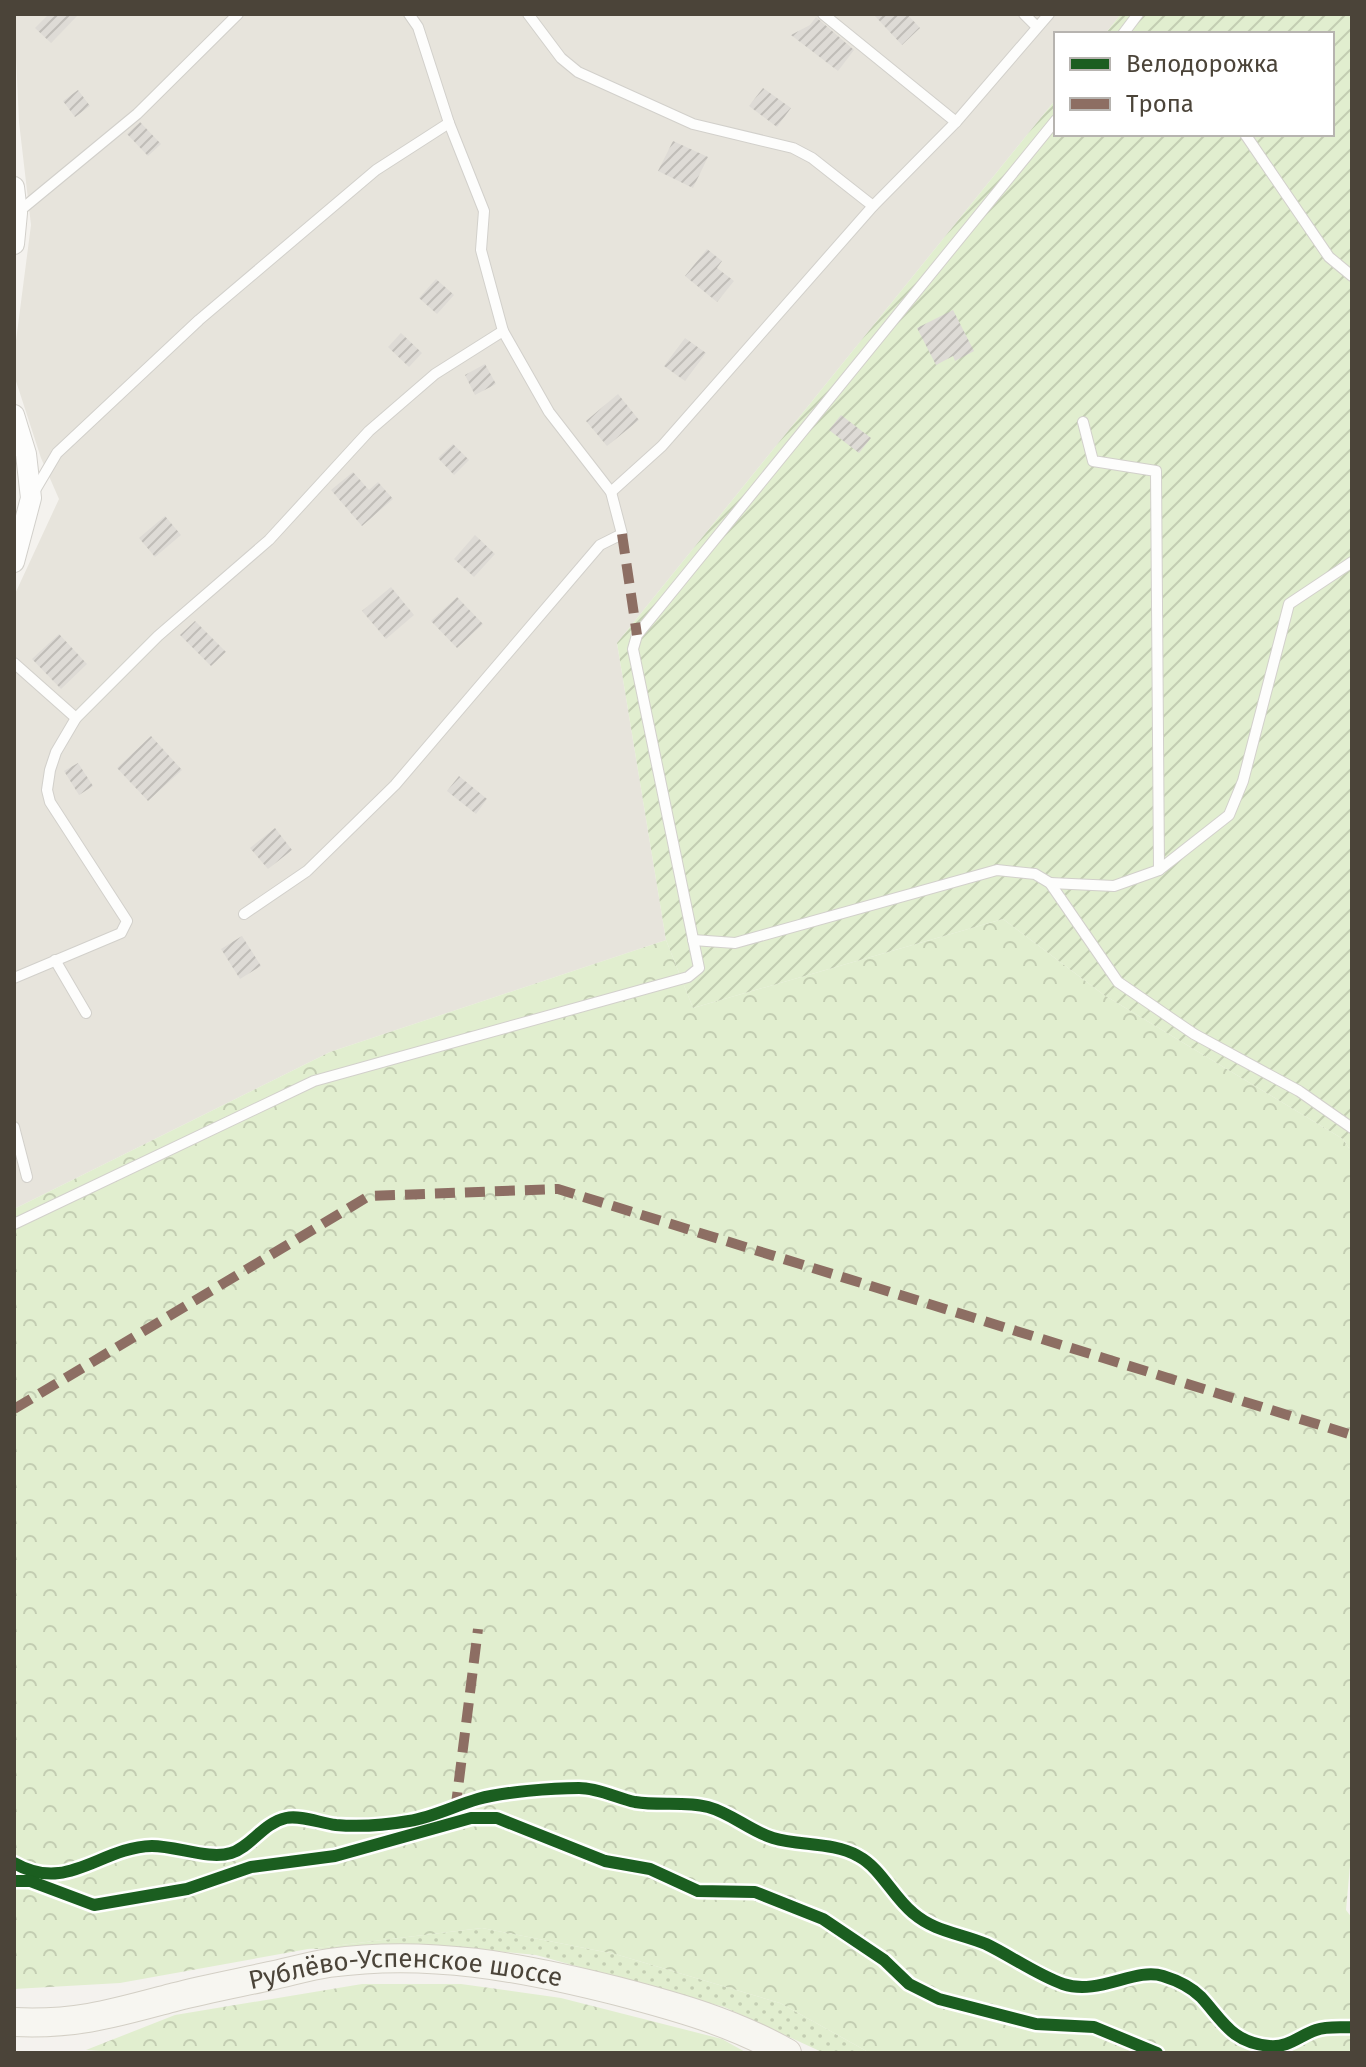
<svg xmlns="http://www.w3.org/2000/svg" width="1366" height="2067" viewBox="0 0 1366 2067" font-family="'Fira Sans',sans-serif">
<defs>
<pattern id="grass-dots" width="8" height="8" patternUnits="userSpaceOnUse" patternTransform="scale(2)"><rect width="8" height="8" fill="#e1eecf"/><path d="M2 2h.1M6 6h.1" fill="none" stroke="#c3cdb2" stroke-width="1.8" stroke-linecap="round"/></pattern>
<pattern id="forest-crowns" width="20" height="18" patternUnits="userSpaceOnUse" patternTransform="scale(2)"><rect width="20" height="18" fill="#e1eecf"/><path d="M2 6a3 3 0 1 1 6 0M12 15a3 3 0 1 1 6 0" fill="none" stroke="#c3cdb2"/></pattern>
<pattern id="garden-furrows" width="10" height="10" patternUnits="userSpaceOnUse" patternTransform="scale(2)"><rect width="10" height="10" fill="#e1eecf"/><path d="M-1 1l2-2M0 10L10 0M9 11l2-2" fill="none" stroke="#c3cdb2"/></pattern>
<pattern id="building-hatch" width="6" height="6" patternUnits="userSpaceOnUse" patternTransform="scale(2)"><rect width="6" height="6" fill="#dedbd6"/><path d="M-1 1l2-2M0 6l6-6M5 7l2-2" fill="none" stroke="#c0bdb8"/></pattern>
</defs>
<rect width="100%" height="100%" fill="#f4f2ee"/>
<path fill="#e7e4dc" d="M14 14H1121L1105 34H1056V99L617 643 666 940 330 1052 14 1209V596L59 499 41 458 14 375V356L31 225 19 122Z"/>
<path fill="url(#grass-dots)" d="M482 1928 615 1954 780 2003 870 2053H824L724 2007 536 1955 465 1948 308 1949Z"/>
<g fill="url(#forest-crowns)">
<path d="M1003 919 1104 995 1343 1139 1352 1153V1843L1346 1910 1352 1918V2053H870L780 2003 615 1954 482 1928 308 1949 120 1983 14 1989V1209L330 1052 666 940 693 1008Z"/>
<path d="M362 1984H461L561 1998 722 2039 747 2053H131L86 2050 175 2015Z"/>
</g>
<path fill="url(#garden-furrows)" d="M1121 14H1352V1153L1343 1139 1104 995 1003 919 693 1008 666 940 617 643 1056 99V134H1332V34H1105Z"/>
<g fill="url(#building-hatch)">
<path d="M49 14H79L51 43 35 28Z"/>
<path d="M873 14H907L920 28 902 45Z"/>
<path d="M816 17 854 50 838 71 791 35 810 25Z"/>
<path d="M763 88 791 108 777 127 749 106Z"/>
<path d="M78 90 90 106 75 117 63 101Z"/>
<path d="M140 122 161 144 148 156 127 134Z"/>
<path d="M673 141 708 157 693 188 658 171Z"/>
<path d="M707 249 722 261 717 268 734 281 717 302 685 276Z"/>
<path d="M436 279 454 295 437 314 419 298Z"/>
<path d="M953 310 974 351 955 361 953 356 936 365 917 328Z"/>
<path d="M401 333 422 353 409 367 388 347Z"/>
<path d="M685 338 706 353 685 381 664 366Z"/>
<path d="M485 364 496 384 475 395 465 375Z"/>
<path d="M618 394 639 420 607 446 586 421Z"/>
<path d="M841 415 871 438 859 453 829 430Z"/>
<path d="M453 444 469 460 454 475 438 458Z"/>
<path d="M353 472 369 490 378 482 393 499 362 526 331 490Z"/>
<path d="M165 516 181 535 155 557 139 538Z"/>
<path d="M475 535 495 554 474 577 454 559Z"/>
<path d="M391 587 414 615 386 639 362 611Z"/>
<path d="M457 597 483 624 457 648 431 621Z"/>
<path d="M195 621 226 652 211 666 180 635Z"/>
<path d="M59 634 87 664 61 689 32 659Z"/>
<path d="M151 736 182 770 148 801 117 768Z"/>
<path d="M78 763 93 786 79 795 64 771Z"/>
<path d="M459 776 487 799 476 814 447 791Z"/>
<path d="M275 828 292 850 268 869 250 848Z"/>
<path d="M242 936 261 966 240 979 221 949Z"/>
</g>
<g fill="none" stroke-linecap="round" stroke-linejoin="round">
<defs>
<g id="lane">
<path d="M528 14 561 58 578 72 693 124 793 148 812 158 873 206"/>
<path d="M823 14 956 122"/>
<path d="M1024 14 1037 27"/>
<path d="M1123 34 1138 14"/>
<path d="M1245 134 1329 257 1352 276"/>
<path d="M17 213 137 114 238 14"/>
<path d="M1083 422 1093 461 1156 471 1159 870"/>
<path d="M34 492 57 453 199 320 376 170 449 123"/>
<path d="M611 492 662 446 873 206 956 122 1049 14"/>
<path d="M14 663 76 718"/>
<path d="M1050 883 1114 886 1159 870 1229 815 1243 781 1289 604 1352 562"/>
<path d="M244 914 307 871 395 785 600 545 622 534 611 492 549 412 503 331 481 250 484 211 449 123 418 27 409 14"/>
<path d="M693 940 735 943 997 870 1035 874 1050 883 1118 982 1194 1034 1299 1091 1352 1128"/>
<path d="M55 960 86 1013"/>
<path d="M14 978 121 933 127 921 50 802 47 790 50 770 56 752 76 718 158 636 269 540 369 431 435 374 503 331"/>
<path d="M14 1127 27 1177"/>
<path d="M14 1224 314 1081 688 977 699 968 633 649 637 635 1056 120"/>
</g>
<g id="street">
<path d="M14 187 17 213 14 244"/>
<path d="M14 415 26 454 31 498 14 562"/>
</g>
<g id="secondary">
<path id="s1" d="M14 2022C77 2025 115 2013 175 1997 206 1989 238 1983 270 1976 289 1972 309 1966 329 1963 428 1949 522 1967 617 1991 678 2007 732 2022 787 2053"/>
</g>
</defs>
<use href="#lane" stroke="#d2d0cb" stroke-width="12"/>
<use href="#street" stroke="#d2d0cb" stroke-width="22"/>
<use href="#secondary" stroke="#d3cfc5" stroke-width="30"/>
<use href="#lane" stroke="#fdfdfc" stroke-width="10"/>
<use href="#street" stroke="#fdfdfc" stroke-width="20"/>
<use href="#secondary" stroke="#f7f6f1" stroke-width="28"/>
<g stroke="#8d6e63" stroke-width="10" stroke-dasharray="20 10" stroke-linecap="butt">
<path d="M622 534 637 635"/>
<path d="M14 1409 369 1196 558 1189 1352 1435"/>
<path d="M455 1812 478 1629"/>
</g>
<defs>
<g id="cycleway">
<path d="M14 1863C68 1894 100 1847 152 1846 177 1846 209 1860 231 1853 251 1847 263 1823 286 1818 301 1815 320 1823 336 1825 359 1827 386 1825 409 1821 433 1817 454 1806 478 1799 503 1792 552 1788 579 1788 598 1788 617 1798 635 1802 659 1806 685 1801 708 1807 731 1813 750 1831 773 1838 800 1846 833 1842 858 1856 881 1868 893 1897 913 1913 935 1932 960 1933 986 1944 1011 1956 1037 1975 1063 1984 1099 1996 1135 1967 1163 1976 1176 1980 1191 1987 1201 1997 1223 2021 1231 2042 1269 2046 1289 2048 1300 2035 1316 2030 1328 2026 1340 2028 1352 2027"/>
<path d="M14 1881H30L94 1905 187 1889 251 1867 335 1856 471 1818H497L605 1861 650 1869 698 1891 755 1892 823 1919 884 1960 909 1984 939 1999 1036 2024 1094 2027 1157 2053"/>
</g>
</defs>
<use href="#cycleway" stroke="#fff" stroke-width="17"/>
<use href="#cycleway" stroke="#1b5e20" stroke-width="12"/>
</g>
<g text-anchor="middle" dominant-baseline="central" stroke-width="8" stroke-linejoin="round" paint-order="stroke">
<g font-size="26" fill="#4b4439" stroke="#fff">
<text stroke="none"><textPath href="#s1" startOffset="398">Рублёво-Успенское шоссе</textPath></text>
</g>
</g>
<rect width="1366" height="2067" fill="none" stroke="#4b4439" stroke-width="32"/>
<rect x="1054" y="32" width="280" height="104" fill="#ffffff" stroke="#b7b4b0" stroke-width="2"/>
<rect x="1070" y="58" width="40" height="12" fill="#1b5e20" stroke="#b7b4b0" stroke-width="2"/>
<text x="1126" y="72" font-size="24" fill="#4b4439">Велодорожка</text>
<rect x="1070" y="98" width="40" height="12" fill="#8d6e63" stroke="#b7b4b0" stroke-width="2"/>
<text x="1126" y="112" font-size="24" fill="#4b4439">Тропа</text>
</svg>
